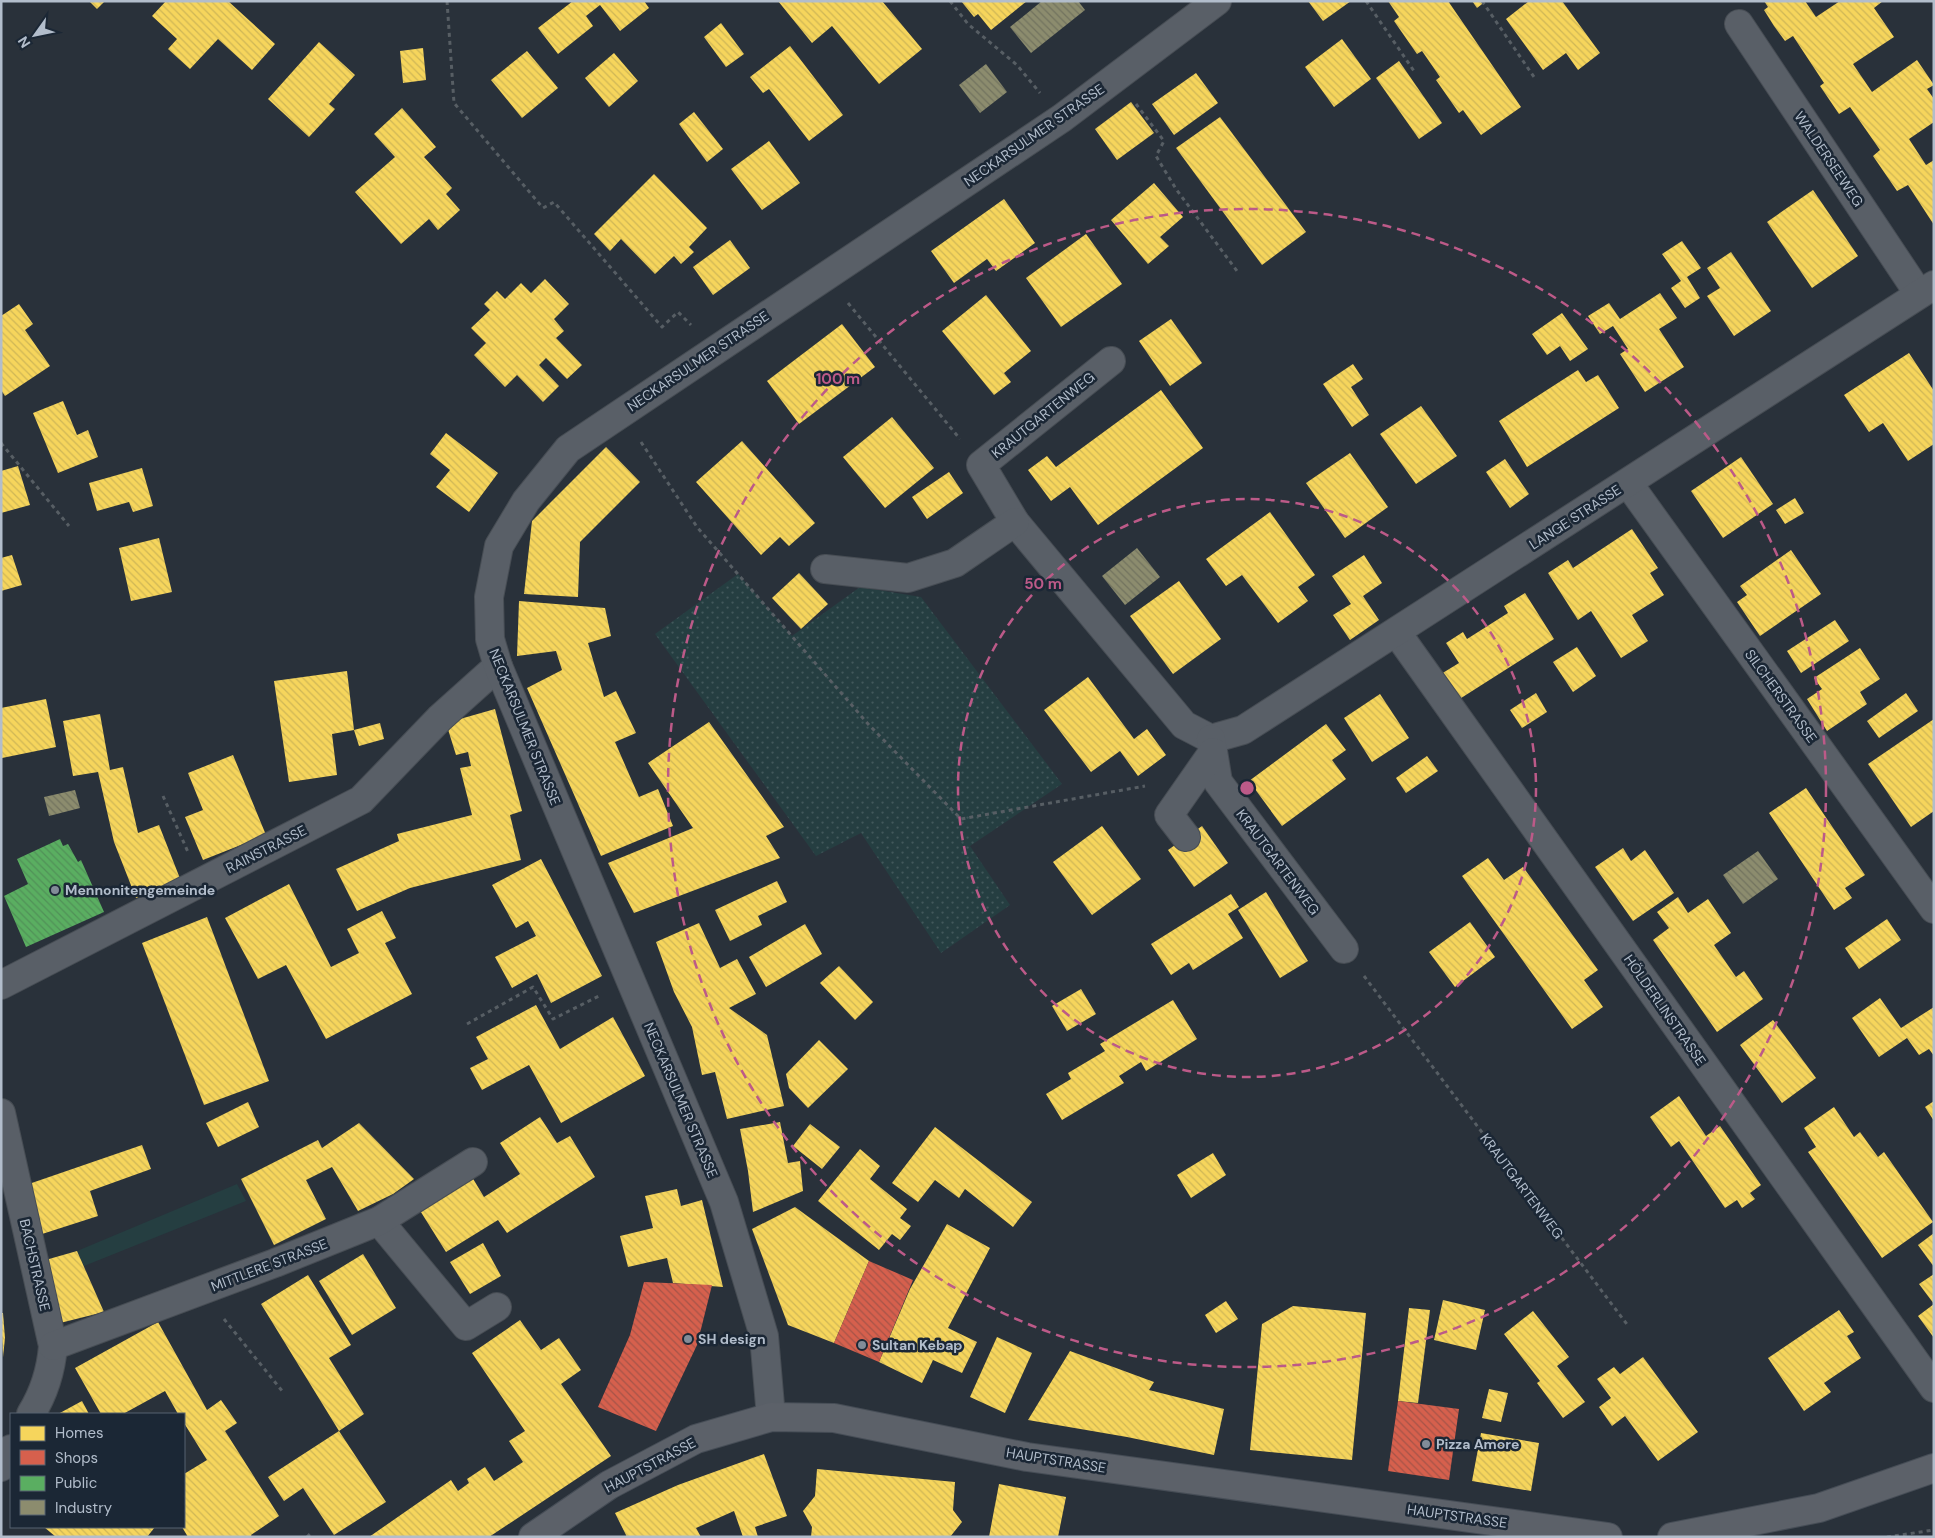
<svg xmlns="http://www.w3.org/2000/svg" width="1935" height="1538" viewBox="0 0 1935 1538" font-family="'DM Sans',sans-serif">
<defs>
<pattern id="garden-dots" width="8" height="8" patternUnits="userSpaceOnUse" patternTransform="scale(1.25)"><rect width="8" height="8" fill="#253e41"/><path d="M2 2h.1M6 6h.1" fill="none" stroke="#42585b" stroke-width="1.8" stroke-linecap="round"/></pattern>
<pattern id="homes-back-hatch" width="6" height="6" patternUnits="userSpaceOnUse" patternTransform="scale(1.25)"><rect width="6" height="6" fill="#f6d55c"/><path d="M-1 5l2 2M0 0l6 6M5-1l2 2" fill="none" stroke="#cfb656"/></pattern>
<pattern id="shops-back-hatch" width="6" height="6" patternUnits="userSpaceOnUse" patternTransform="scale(1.25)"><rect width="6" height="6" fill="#d6604d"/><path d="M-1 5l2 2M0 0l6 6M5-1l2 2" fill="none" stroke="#a65448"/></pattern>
<pattern id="public-back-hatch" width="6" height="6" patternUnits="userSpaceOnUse" patternTransform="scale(1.25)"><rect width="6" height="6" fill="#5aae61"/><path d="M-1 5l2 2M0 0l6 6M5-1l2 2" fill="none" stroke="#519158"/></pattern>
<pattern id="industry-back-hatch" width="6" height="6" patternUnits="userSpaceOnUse" patternTransform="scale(1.25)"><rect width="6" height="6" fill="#8c8c6e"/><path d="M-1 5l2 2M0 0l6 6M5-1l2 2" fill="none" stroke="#72735f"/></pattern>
</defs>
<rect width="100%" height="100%" fill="#29313a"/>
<path fill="#253e41" d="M237 1184 246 1201 84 1266 77 1251Z"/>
<path fill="url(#garden-dots)" d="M738 574 792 636 860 587 921 597 1062 784 970 846 1010 905 941 953 861 833 816 856 655 634Z"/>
<g fill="url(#homes-back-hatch)">
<path d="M89 1H105L97 9Z"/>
<path d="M166 1H228L275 44 252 70 218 39 190 69 168 49 177 39 152 16Z"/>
<path d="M573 1H644L649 8 620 31 600 5 586 16 593 26 558 54 538 28Z"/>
<path d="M778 1H882L922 49 879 84 832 26 812 43Z"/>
<path d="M961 1H1027L991 30 978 14 974 17Z"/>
<path d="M1308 1H1351L1323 21Z"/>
<path d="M1388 1H1448L1521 107 1481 135 1463 110 1459 113 1436 80 1440 77 1422 51 1417 54 1394 21 1399 17Z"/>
<path d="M1472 1H1486L1477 8Z"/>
<path d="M1529 1H1562L1600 53 1578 70 1566 53 1543 70 1506 19Z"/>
<path d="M1764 1H1805L1816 17 1840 1H1883L1874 8 1894 37 1853 64 1872 92 1917 60 1934 85 1927 89 1934 99V122L1909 139 1926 165 1934 160V225L1908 185 1897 191 1873 156 1880 150 1850 107 1839 114 1820 86 1824 83 1793 36 1785 41 1774 26 1764 10 1768 7Z"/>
<path d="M721 23 744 54 726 67 704 37Z"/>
<path d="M1342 39 1371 79 1334 107 1305 67Z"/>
<path d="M319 42 355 75 329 104 335 109 309 137 268 99Z"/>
<path d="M790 46 843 115 809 141 769 89 763 93 750 77Z"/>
<path d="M423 48 426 80 403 83 400 51Z"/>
<path d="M527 51 558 88 522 118 491 80Z"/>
<path d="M614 53 638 81 609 107 585 78Z"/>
<path d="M1399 61 1442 123 1419 139 1376 78Z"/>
<path d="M1196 73 1218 103 1174 135 1152 104Z"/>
<path d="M1131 102 1154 133 1117 160 1095 129Z"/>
<path d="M402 108 436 147 424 157 452 188 446 194 460 210 438 230 429 219 401 244 355 192 395 157 374 134Z"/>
<path d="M694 112 723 149 707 162 679 124Z"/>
<path d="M1220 117 1306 232 1262 265 1176 148Z"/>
<path d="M769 141 800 183 762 210 731 169Z"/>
<path d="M654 174 707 228 689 247 694 252 681 264 674 256 655 274 621 239 610 251 594 234Z"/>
<path d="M1154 183 1183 217 1160 237 1169 246 1148 264 1111 220Z"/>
<path d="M1813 190 1858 256 1812 288 1767 222Z"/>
<path d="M1004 199 1035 243 996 271 987 259 954 283 931 251Z"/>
<path d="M1086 234 1122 284 1061 327 1026 278Z"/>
<path d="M730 240 750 268 713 295 693 267Z"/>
<path d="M1682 241 1701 268 1687 277 1700 298 1685 308 1671 288 1681 281 1662 254Z"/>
<path d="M1731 252 1771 311 1734 336 1707 296 1720 288 1707 268Z"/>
<path d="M545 279 569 304 554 319 564 331 556 338 582 365 567 379 546 358 539 365 559 386 543 402 517 375 505 387 474 355 486 343 471 328 490 310 484 304 497 291 505 299 521 283 531 293Z"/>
<path d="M1660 293 1677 318 1659 329 1684 367 1645 392 1620 354 1628 349 1613 326 1600 334 1588 316 1609 303 1620 319Z"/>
<path d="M986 295 1031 351 1004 373 1011 382 994 395 942 331Z"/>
<path d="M19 304 33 324 25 330 50 366 5 396 1 390V316Z"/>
<path d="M1562 313 1588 349 1570 361 1560 346 1547 355 1532 334Z"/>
<path d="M1171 319 1202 363 1170 386 1139 341Z"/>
<path d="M842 324 875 367 799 424 767 381Z"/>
<path d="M1909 353 1934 391V444L1908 461 1883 423 1869 432 1844 395Z"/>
<path d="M1353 364 1363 379 1351 387 1369 415 1352 427 1323 384Z"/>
<path d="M1578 370 1586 382 1598 375 1619 408 1527 467 1499 421Z"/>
<path d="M1161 390 1203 448 1098 525 1070 487 1051 501 1028 470 1047 456 1056 467Z"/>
<path d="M63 401 77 435 88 430 98 457 58 473 33 413Z"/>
<path d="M1421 406 1457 456 1416 484 1380 434Z"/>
<path d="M892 417 934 468 885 508 843 457Z"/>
<path d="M446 433 498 473 469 512 436 487 450 470 430 454Z"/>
<path d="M742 441 815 523 789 546 780 537 761 555 696 482Z"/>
<path d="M606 447 640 482 580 542 578 597 524 594 532 521Z"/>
<path d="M1350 453 1388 507 1345 538 1306 483Z"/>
<path d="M1741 457 1773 504 1723 538 1691 491Z"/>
<path d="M1505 459 1529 494 1510 508 1486 472Z"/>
<path d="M18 466 30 505 1 513V471Z"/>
<path d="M142 468 153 506 133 512 129 502 97 511 89 483Z"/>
<path d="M949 472 963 493 927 519 912 497Z"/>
<path d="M1795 498 1804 513 1785 524 1776 510Z"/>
<path d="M1270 512 1315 575 1298 587 1308 601 1278 623 1242 575 1226 586 1206 559Z"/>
<path d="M1632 529 1658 568 1650 573 1664 595 1632 615 1648 641 1621 658 1591 611 1578 620 1548 573 1568 560 1573 568Z"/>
<path d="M159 538 172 592 131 601 119 548Z"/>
<path d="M1791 550 1821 594 1760 636 1737 602 1747 595 1740 586Z"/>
<path d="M12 555 22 585 1 591V558Z"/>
<path d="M1364 555 1382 583 1363 596 1379 620 1350 640 1333 615 1351 604 1332 576Z"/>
<path d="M799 573 828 604 801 629 772 598Z"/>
<path d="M1179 581 1221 639 1173 674 1130 616Z"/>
<path d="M1525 593 1554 639 1458 700 1441 674 1459 663 1446 643 1463 632 1467 639 1508 613 1504 606Z"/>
<path d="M519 601 605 608 611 636 588 643 604 697 616 691 636 733 615 742 639 797 658 789 673 826 601 856 527 688 562 670 556 651 517 656Z"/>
<path d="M1835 620 1849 641 1801 673 1787 651Z"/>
<path d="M1577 647 1596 676 1573 692 1553 662Z"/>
<path d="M1860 648 1880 679 1860 692 1867 704 1827 731 1807 699 1822 689 1814 678Z"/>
<path d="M347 671 354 730 332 734 337 775 289 782 274 681Z"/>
<path d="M1088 677 1134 739 1147 729 1166 755 1138 776 1120 751 1091 772 1044 710Z"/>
<path d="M1536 693 1547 712 1522 728 1510 710Z"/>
<path d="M1906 693 1918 711 1879 738 1867 721Z"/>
<path d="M1380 694 1409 738 1372 762 1344 718Z"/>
<path d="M46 699 56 747 2 758 1 708Z"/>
<path d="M495 709 522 811 510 815 521 860 410 888 357 911 336 869 399 841 397 834 472 815 460 768 471 766 468 752 456 755 446 723Z"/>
<path d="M100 714 110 770 123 767 138 833 159 825 181 881 136 898 114 842 98 772 73 776 63 721Z"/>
<path d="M1934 719V811L1911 827 1868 764Z"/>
<path d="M709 722 784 827 766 836 780 858 634 913 608 863 693 828 648 763Z"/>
<path d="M380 723 384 739 359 746 354 730Z"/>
<path d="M1326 724 1346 750 1332 760 1346 779 1282 826 1249 781Z"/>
<path d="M233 755 266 835 203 860 185 817 203 810 188 773Z"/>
<path d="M1427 756 1438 771 1406 793 1396 778Z"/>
<path d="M1806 788 1865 875 1845 888 1852 898 1834 910 1769 813Z"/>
<path d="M1102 826 1141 879 1092 915 1053 862Z"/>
<path d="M1202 826 1228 863 1194 887 1168 850Z"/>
<path d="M1623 848 1631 861 1645 850 1674 893 1633 921 1595 867Z"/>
<path d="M1488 858 1504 880 1523 867 1598 970 1584 980 1603 1007 1572 1029 1462 876Z"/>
<path d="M541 859 602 976 551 1003 537 974 512 988 495 957 536 936 528 921 516 928 492 885Z"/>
<path d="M777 881 787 902 758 916 762 925 730 941 715 910Z"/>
<path d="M289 884 331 967 359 953 347 929 382 911 396 938 385 943 412 994 326 1039 286 965 258 979 225 918Z"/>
<path d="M1266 892 1308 961 1280 978 1238 910Z"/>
<path d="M1231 894 1239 907 1228 914 1243 938 1193 970 1189 963 1171 975 1151 944Z"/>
<path d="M1678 897 1688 913 1708 899 1731 933 1714 945 1736 977 1744 971 1763 999 1717 1032 1653 940 1669 928 1657 912Z"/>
<path d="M207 917 269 1081 204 1105 142 943Z"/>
<path d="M1887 919 1901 940 1859 969 1845 948Z"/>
<path d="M1470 922 1495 957 1455 987 1429 952Z"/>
<path d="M699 923 720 968 737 959 756 994 729 1008 767 1035 784 1106 727 1119 715 1072 702 1075 692 1027 674 992 656 942Z"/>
<path d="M805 924 822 954 766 987 749 957Z"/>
<path d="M839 966 873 1002 855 1020 820 983Z"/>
<path d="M1081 989 1096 1014 1067 1031 1052 1006Z"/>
<path d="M1880 998 1901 1028 1934 1007V1056L1929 1049 1919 1055 1907 1038 1879 1057 1852 1018Z"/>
<path d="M1173 1000 1197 1039 1146 1071 1141 1062 1119 1076 1124 1083 1062 1120 1046 1094 1071 1079 1068 1073 1105 1051 1100 1044Z"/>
<path d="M536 1005 560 1049 613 1017 645 1076 561 1123 529 1065 482 1090 470 1068 488 1059 476 1037Z"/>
<path d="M1773 1020 1816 1078 1782 1103 1740 1045Z"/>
<path d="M819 1040 848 1069 808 1108 789 1088 786 1074Z"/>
<path d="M1679 1096 1706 1136 1720 1126 1761 1185 1750 1193 1755 1199 1742 1208 1737 1200 1725 1208 1679 1141 1671 1147 1650 1117Z"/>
<path d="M1934 1101V1121L1925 1107Z"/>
<path d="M248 1102 259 1127 218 1147 206 1123Z"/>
<path d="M1834 1107 1854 1137 1860 1132 1878 1157 1884 1152 1933 1222 1882 1258 1808 1152 1816 1147 1804 1128Z"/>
<path d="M540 1117 557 1143 570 1136 595 1177 507 1233 498 1220 446 1252 419 1209 472 1177 484 1197 520 1174 500 1143Z"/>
<path d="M780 1122 788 1163 800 1161 803 1191 753 1212 748 1171 740 1129Z"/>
<path d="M359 1123 414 1179 393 1194 358 1211 332 1167 306 1180 326 1219 274 1245 241 1179 318 1140 322 1148Z"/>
<path d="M810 1124 840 1147 822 1169 793 1146Z"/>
<path d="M935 1127 1032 1202 1013 1227 965 1189 959 1198 935 1180 918 1202 892 1183Z"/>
<path d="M142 1145 151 1169 90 1191 98 1216 39 1235 23 1186Z"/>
<path d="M860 1149 880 1166 870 1179 907 1209 900 1218 911 1226 900 1240 892 1234 879 1250 818 1201Z"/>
<path d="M1213 1153 1226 1175 1191 1198 1177 1175Z"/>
<path d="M677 1189 681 1206 702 1200 723 1287 673 1283 667 1258 628 1267 620 1236 653 1228 645 1196Z"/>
<path d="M795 1207 869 1261 834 1343 788 1325 752 1229Z"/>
<path d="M947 1224 990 1248 948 1328 977 1342 962 1373 933 1360 922 1383 879 1362 910 1289Z"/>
<path d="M1934 1233V1267L1918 1245Z"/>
<path d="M483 1243 501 1276 470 1294 450 1262Z"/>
<path d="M77 1251 104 1312 56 1324 42 1261Z"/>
<path d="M363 1254 396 1308 352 1335 319 1281Z"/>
<path d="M1934 1274V1338L1918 1316 1934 1304 1919 1284Z"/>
<path d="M308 1275 351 1345 329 1358 364 1414 339 1431 261 1304Z"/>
<path d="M1443 1300 1485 1310 1476 1350 1434 1340Z"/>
<path d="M1226 1301 1238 1319 1216 1333 1205 1315Z"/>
<path d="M1293 1306 1366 1313 1352 1460 1250 1450 1262 1324Z"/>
<path d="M1409 1308 1430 1310 1418 1403 1398 1401Z"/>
<path d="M1839 1310 1854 1332 1847 1336 1861 1358 1824 1383 1831 1392 1804 1411 1768 1358Z"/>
<path d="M1533 1311 1569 1357 1557 1366 1585 1402 1563 1418 1537 1383 1540 1381 1504 1334Z"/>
<path d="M1 1313H3L5 1338 3 1357Z"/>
<path d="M520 1320 541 1350 559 1338 581 1370 561 1384 611 1456 489 1537H369L451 1480 458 1491 469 1483 467 1479 485 1467 494 1481 523 1462 509 1441 525 1431 472 1353Z"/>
<path d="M158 1322 207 1410 221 1400 237 1423 225 1431 279 1516 251 1535 252 1537H188L182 1527H184V1474L207 1460 184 1423V1414H178L165 1391 123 1414H101L75 1368Z"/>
<path d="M997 1337 1032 1353 1005 1413 970 1397Z"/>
<path d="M1070 1351 1154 1382 1149 1390 1224 1409 1214 1455 1127 1437 1028 1420Z"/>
<path d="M1643 1357 1698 1432 1658 1461 1625 1416 1612 1426 1599 1407 1611 1398 1597 1379 1614 1367 1620 1374Z"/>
<path d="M1489 1389 1508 1393 1501 1422 1482 1418Z"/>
<path d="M82 1401 89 1414H58Z"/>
<path d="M339 1431 386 1502 334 1535 303 1488 284 1501 268 1477Z"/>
<path d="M1481 1433 1539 1443 1531 1491 1472 1481Z"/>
<path d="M764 1454 787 1516 755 1527 758 1537H743L734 1511 696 1528 701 1537H627L615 1513 678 1485Z"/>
<path d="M817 1469 955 1482 953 1510 962 1522 950 1537H811L812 1527 803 1511 815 1496Z"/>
<path d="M999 1484 1066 1497 1058 1537H989Z"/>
<path d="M44 1527H155L147 1537H56Z"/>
</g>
<g fill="url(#shops-back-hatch)">
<path d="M869 1261 913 1280 879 1362 834 1343Z"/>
<path d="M644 1282 712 1285 697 1345 656 1431 598 1407 630 1335Z"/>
<path d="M1398 1401 1459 1409 1449 1480 1388 1471Z"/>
</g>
<path fill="url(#public-back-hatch)" d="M60 839 63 846 68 844 78 862 81 860 104 912 26 947 4 896 28 884 17 859Z"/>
<g fill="url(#industry-back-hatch)">
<path d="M1042 1H1078L1085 10 1031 53 1010 27Z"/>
<path d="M986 64 1007 92 980 113 959 85Z"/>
<path d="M1137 548 1160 577 1125 605 1102 576Z"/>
<path d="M75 790 80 808 49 816 44 797Z"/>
<path d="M1758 851 1778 879 1743 904 1723 875Z"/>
</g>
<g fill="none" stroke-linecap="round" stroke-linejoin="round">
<defs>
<g id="minor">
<path d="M1739 24 1919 294"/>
<path d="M1111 361 981 465 1015 522 1184 725 1211 739"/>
<path d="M1628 483 1934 909"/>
<path d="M825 569 908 578 955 563 1015 522"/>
<path d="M1397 633 1934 1388"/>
<path d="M1211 739 1243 730 1934 285"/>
<path d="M1211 739 1218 782 1344 949"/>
<path d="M1186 837 1169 815 1213 752"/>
<path d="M1 985 361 800 440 718 498 666"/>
<path d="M1 1113 53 1346C51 1371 44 1393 31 1414"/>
<path d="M379 1221 466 1326 497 1307"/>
<path d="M53 1346 275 1263 379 1221 473 1162"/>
<path d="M771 1417 764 1336 724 1202 498 666 490 639 489 597 499 546 526 501 568 449 1062 118 1217 1"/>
<path d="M1 1467 11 1449"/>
</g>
<g id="major">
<path d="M533 1537 609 1485 696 1439 771 1417 834 1418 1027 1457 1608 1537"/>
<path d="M1672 1537 1819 1508 1934 1468"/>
</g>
</defs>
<use href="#minor" stroke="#474d54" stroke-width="30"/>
<use href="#major" stroke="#464d56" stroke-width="30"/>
<g stroke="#575e64" stroke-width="3" stroke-dasharray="4 4" stroke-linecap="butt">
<path d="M447 1 454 103 543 208 554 202 662 327 678 312 691 325"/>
<path d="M950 1 968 24 1017 65 1040 93"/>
<path d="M1366 1 1414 71"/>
<path d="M1482 1 1534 77"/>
<path d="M1136 104 1164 141 1156 156 1176 189 1237 271"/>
<path d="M848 303 960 439"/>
<path d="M641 442 697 527 869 725 961 819 1145 786"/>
<path d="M1 443 69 526"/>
<path d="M163 796 188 852"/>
<path d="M1364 976 1629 1327"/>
<path d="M467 1024 533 987 553 1019 601 995"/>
<path d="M224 1319 283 1392"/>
<path d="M307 1537 311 1533"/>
<path d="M1887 1537 1934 1530"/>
</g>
<use href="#minor" stroke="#595f67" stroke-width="28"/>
<use href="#major" stroke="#5c6169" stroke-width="28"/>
</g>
<g fill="none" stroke="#bc5a88" stroke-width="2.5" stroke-dasharray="9 6">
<circle cx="1247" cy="788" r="289"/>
<circle cx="1247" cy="788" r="579"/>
</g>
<g fill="#828c98" stroke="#1b2735" stroke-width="2">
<circle cx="55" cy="890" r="5"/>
<circle cx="688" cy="1339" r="5"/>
<circle cx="862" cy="1345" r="5"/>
<circle cx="1426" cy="1444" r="5"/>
</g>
<g text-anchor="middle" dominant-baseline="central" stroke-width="5" stroke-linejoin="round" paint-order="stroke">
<g font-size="14" fill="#b2bdcb" stroke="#1b2735">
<text transform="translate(1034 135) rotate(-35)">NECKARSULMER STRASSE</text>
<text transform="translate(1829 159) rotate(56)">WALDERSEEWEG</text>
<text transform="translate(698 361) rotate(-34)">NECKARSULMER STRASSE</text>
<text transform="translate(1043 415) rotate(-39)">KRAUTGARTENWEG</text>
<text transform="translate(1575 517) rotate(-33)">LANGE STRASSE</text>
<text transform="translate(1781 696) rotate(54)">SILCHERSTRASSE</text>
<text transform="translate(525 727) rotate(68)">NECKARSULMER STRASSE</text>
<text transform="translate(266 849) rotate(-27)">RAINSTRASSE</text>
<text transform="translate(1278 862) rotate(53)">KRAUTGARTENWEG</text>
<text transform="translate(1665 1010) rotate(55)">HÖLDERLINSTRASSE</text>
<text transform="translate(681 1100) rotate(67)">NECKARSULMER STRASSE</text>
<text transform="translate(1522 1186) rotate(53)">KRAUTGARTENWEG</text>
<text transform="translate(35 1265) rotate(77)">BACHSTRASSE</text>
<text transform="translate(269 1265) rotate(-21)">MITTLERE STRASSE</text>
<text transform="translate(1056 1460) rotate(9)">HAUPTSTRASSE</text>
<text transform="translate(650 1465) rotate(-28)">HAUPTSTRASSE</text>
<text transform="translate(1457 1516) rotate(8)">HAUPTSTRASSE</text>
</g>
<g font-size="14" font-weight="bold" fill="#b2bdcb" stroke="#1b2735" text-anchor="start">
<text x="65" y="890">Mennonitengemeinde</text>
<text x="698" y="1339">SH design</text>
<text x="872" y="1345">Sultan Kebap</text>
<text x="1436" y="1444">Pizza Amore</text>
</g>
</g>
<circle cx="1247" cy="788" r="8" fill="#bc5a88" stroke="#1b2735" stroke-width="2.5"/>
<g font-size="15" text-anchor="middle" font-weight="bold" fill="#bc5a88" stroke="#1b2735" stroke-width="5" stroke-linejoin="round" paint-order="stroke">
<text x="838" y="384">100 m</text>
<text x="1043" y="589">50 m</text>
</g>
<rect width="1935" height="1538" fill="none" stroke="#b2bdcb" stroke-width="5"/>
<rect x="10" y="1413" width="175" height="115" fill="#1b2735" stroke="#576371"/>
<rect x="20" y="1426" width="25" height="15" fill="#f6d55c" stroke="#576371"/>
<text x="55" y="1438" font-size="15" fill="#b2bdcb">Homes</text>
<rect x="20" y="1450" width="25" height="15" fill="#d6604d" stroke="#576371"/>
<text x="55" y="1463" font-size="15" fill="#b2bdcb">Shops</text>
<rect x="20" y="1476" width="25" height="15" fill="#5aae61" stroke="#576371"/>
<text x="55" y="1488" font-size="15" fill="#b2bdcb">Public</text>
<rect x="20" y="1500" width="25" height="15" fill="#8c8c6e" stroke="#576371"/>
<text x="55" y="1513" font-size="15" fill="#b2bdcb">Industry</text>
<g transform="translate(35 35) rotate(237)" stroke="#1b2735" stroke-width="4" paint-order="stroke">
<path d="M0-4L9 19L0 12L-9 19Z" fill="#b2bdcb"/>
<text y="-8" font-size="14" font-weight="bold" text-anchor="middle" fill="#b2bdcb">N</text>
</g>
</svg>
